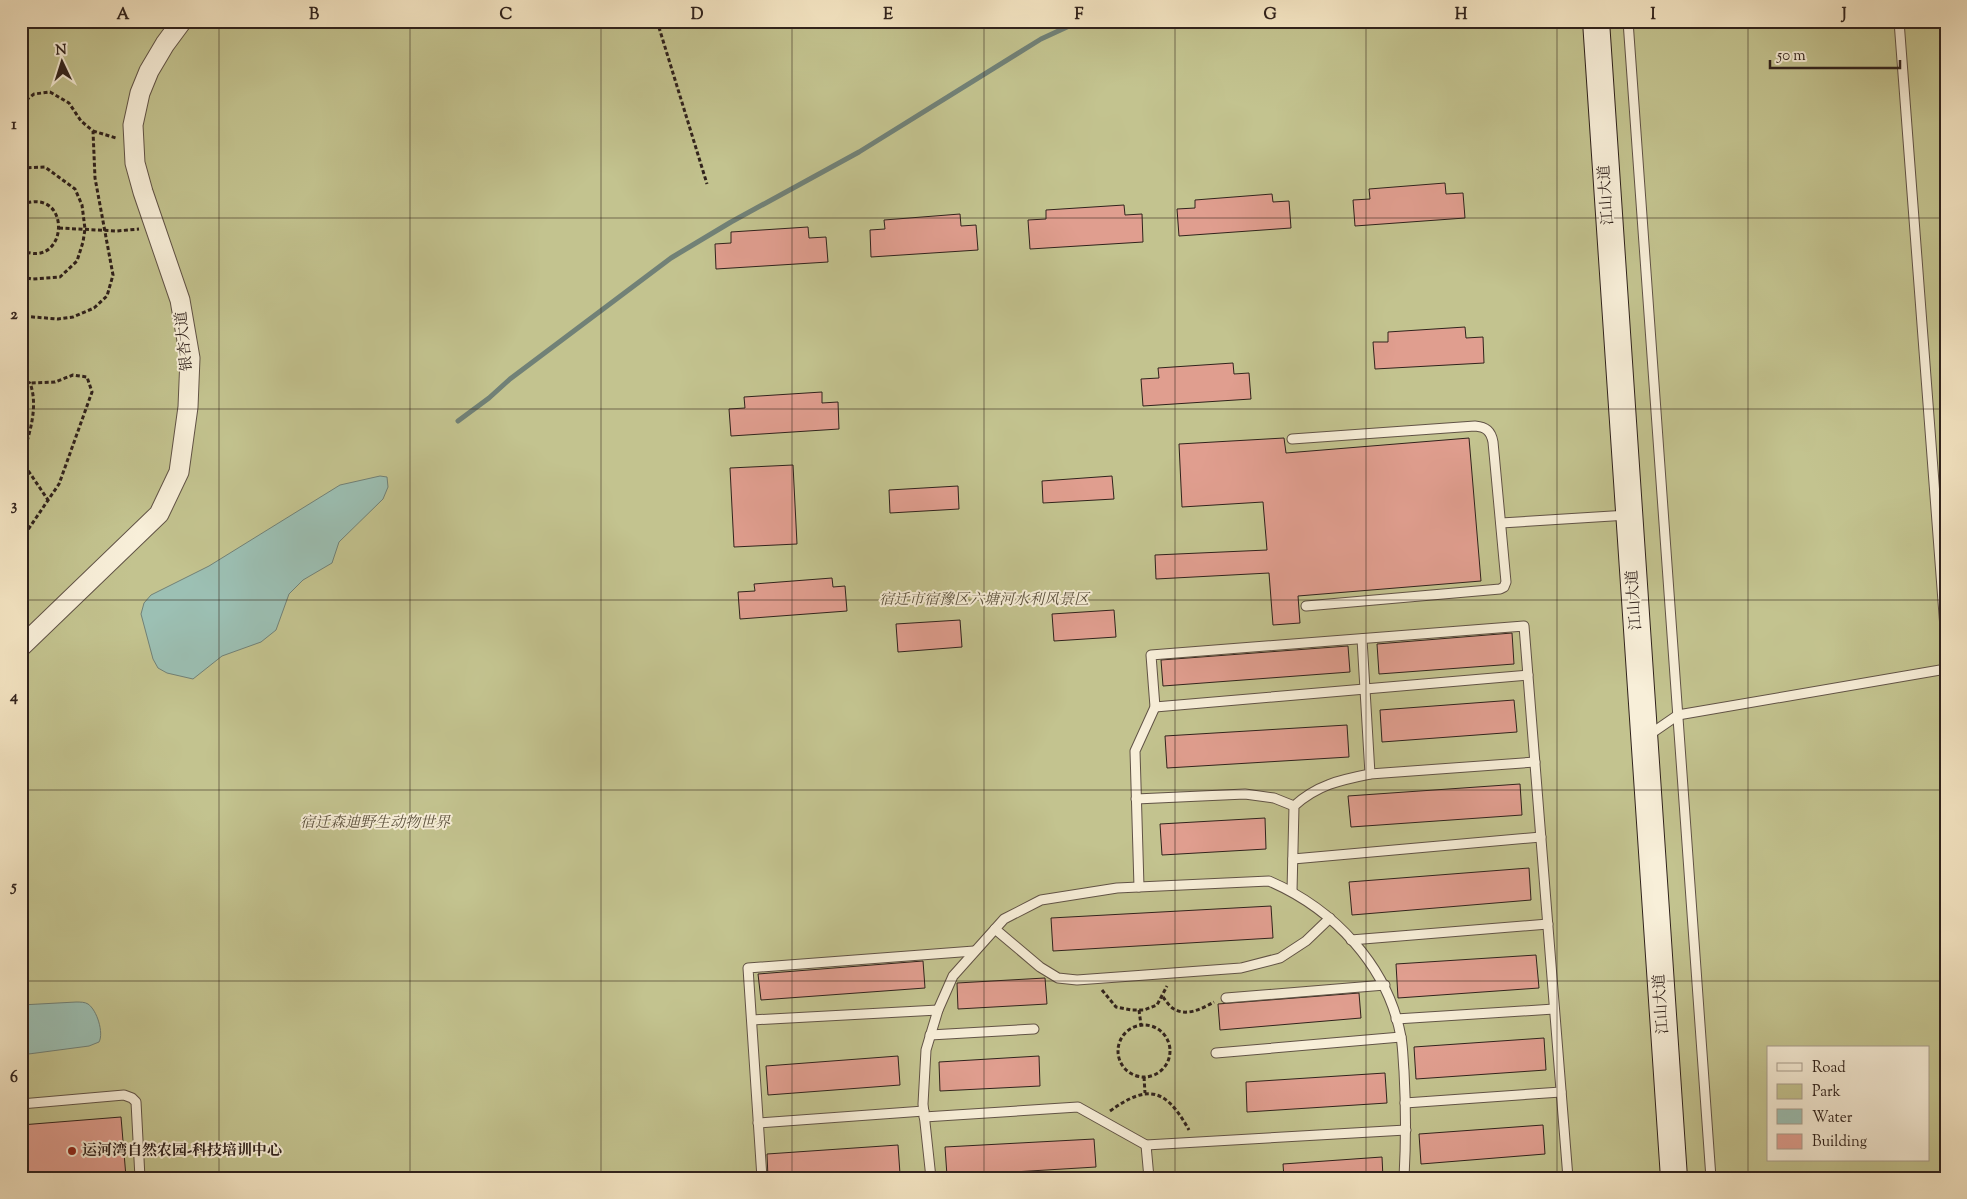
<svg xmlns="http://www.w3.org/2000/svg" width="1967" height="1199" viewBox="0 0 1967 1199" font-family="'Sorts Mill Goudy','Noto Serif SC',serif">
<rect width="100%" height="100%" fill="#f5e6c4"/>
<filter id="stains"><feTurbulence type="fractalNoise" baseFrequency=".004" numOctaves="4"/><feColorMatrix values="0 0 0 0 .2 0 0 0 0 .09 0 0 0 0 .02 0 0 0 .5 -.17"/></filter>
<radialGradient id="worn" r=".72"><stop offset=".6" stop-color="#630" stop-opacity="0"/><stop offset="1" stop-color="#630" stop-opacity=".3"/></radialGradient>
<path fill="#c3c38f" stroke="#7a7256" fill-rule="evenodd" d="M21 21H1946V1178H21ZM1768 1048H1928V1160H1768Z"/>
<g fill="#9cc0b4" stroke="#718177">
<path d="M380 476 387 477 388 487 383 499 339 542 332 563 303 580 289 594 276 630 261 642 222 656 193 679 167 673 158 668 153 659 141 614 144 603 151 595 209 566 340 485Z"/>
<path d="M76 1002C80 1002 85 1002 88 1004 97 1010 104 1033 99 1042L89 1046 21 1055V1005Z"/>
</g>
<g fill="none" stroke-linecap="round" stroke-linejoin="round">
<path stroke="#718177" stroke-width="5" d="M458 421 489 398 510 379 671 258 731 222 859 152 1041 39 1080 21"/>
</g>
<g fill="#e09e8f" stroke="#30221c">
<path d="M1445 183 1446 194 1463 193 1465 218 1355 226 1353 200 1370 199 1369 189Z"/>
<path d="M1272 194 1273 202 1289 201 1291 228 1179 236 1177 209 1195 208V200Z"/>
<path d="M1124 205 1125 215 1142 214 1143 242 1030 249 1028 220 1046 219V210Z"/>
<path d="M960 214 961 226 976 225 978 250 871 257 870 230 885 229 884 220Z"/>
<path d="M808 227 809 238 826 237 828 262 716 269 715 244 731 243V232Z"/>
<path d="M1465 327 1466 338 1483 337 1484 363 1375 369 1373 342H1388V332Z"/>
<path d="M1233 363 1234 374 1249 373 1251 399 1143 406 1141 379 1159 378 1158 368Z"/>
<path d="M822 392V403L838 402 839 429 731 436 729 409 745 408 744 397Z"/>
<path d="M1284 438 1286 453 1469 438 1481 581 1298 596 1300 623 1273 625 1269 573 1156 579 1155 555 1267 550 1263 502 1182 507 1179 444Z"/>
<path d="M793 465 797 544 734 547 730 468Z"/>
<path d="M1112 476 1114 499 1043 503 1042 481Z"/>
<path d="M958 486 959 509 890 513 889 490Z"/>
<path d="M832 578 833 587 845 586 847 611 740 619 738 592 755 591 754 584Z"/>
<path d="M1114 610 1116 637 1054 641 1052 614Z"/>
<path d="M960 620 962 647 898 652 896 624Z"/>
<path d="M1512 633 1514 664 1379 674 1377 644Z"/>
<path d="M1348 646 1350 672 1163 686 1161 660Z"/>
<path d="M1514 700 1517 732 1382 742 1380 710Z"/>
<path d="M1347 725 1349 757 1167 768 1165 736Z"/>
<path d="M1520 784 1522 815 1351 827 1348 796Z"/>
<path d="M1265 818 1266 849 1162 855 1160 824Z"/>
<path d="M1529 868 1531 900 1352 915 1349 882Z"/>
<path d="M1271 906 1273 938 1053 951 1051 918Z"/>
<path d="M1536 955 1539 988 1398 998 1396 964Z"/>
<path d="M923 961 925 988 761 1000 758 974Z"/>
<path d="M1045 978 1047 1004 958 1009 957 983Z"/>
<path d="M1359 993 1361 1018 1220 1030 1218 1004Z"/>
<path d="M1544 1038 1546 1070 1416 1079 1414 1047Z"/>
<path d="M898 1056 900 1085 768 1095 766 1066Z"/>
<path d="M1039 1056 1040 1086 940 1091 939 1062Z"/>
<path d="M1385 1073 1387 1103 1247 1112 1246 1082Z"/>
<path d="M121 1117 126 1177 21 1178V1125Z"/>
<path d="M1543 1125 1545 1154 1421 1164 1419 1134Z"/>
<path d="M1094 1139 1096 1167 947 1176 945 1147Z"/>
<path d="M898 1145 900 1174 845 1178H768L767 1154Z"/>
<path d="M1382 1157 1383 1178H1284L1283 1164Z"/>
</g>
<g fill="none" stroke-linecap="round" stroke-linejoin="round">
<defs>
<g id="service">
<path d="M1628 21 1711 1178"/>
<path d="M1899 21 1946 641"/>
<path d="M1292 439 1475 426C1486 427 1491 431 1493 442L1506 582 1504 587 1500 589 1306 606"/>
<path d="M1501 523 1628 515"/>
<path d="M1362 639 1370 774"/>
<path d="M1155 707 1528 675"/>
<path d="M1649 735 1678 715 1946 669"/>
<path d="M1136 799 1245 794 1274 798 1294 806"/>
<path d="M1293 859 1541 837"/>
<path d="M1139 887 1135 751 1155 707 1151 655 1524 626 1568 1178"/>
<path d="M1292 891 1294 806C1317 785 1340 780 1370 774L1535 762"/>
<path d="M995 929 1040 967 1058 978 1077 980 1241 968 1280 958 1306 941 1330 918"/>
<path d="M1351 940 1548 924"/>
<path d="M1226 998 1385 985"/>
<path d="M1396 1019 1554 1009"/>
<path d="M752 1020 938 1010"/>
<path d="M930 1035 1034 1029"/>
<path d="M1216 1053 1401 1037"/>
<path d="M1405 1103 1561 1092"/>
<path d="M21 1104 124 1095 132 1098 136 1102 140 1178"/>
<path d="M924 1117 1078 1107 1146 1145 1406 1130"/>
<path d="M758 1123 924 1111"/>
<path d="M1146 1145 1149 1178"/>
<path d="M762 1178 748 968 974 951"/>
<path d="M931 1178 923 1104 926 1050 938 1010 953 976 1004 919 1041 900 1117 888 1269 881C1334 909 1388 966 1401 1037 1403 1048 1403 1060 1404 1071 1406 1107 1406 1142 1404 1178"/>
<path d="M1555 1178 1568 1177"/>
</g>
<path id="minor" d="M21 647 159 514 179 472 188 407 190 358 180 300 143 192 135 163 133 125 140 93 149 71 165 44 182 21"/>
<path id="secondary" d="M1596 21 1674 1178"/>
</defs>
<use href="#service" stroke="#615346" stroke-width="11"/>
<use href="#minor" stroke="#615346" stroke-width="21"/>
<use href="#secondary" stroke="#30221c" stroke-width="28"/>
<g stroke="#30221c" stroke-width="3" stroke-dasharray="4 2.5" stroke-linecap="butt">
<path d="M657 21 707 184"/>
<path d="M21 104 34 94 50 92 69 103 81 121 93 131 95 178 113 275 107 296 94 308 73 317 58 319 21 316"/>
<path d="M93 131 116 138"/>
<path d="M21 168 45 167 75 189 82 205 85 229 83 242 77 261 60 277 33 279 21 277"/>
<path d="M21 205C73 184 69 272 21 250"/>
<path d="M59 228 117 231 139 229"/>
<path d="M22 316V292L25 278"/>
<path d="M21 379 30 383C39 407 29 436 21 460"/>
<path d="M21 460 48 500"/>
<path d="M21 540 59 484 92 392 87 377 73 375 55 382 30 383"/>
<path d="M1102 990 1116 1007 1131 1010H1144L1157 1005 1167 986"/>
<path d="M1163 997C1166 1001 1170 1007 1174 1009 1187 1017 1203 1008 1214 1002"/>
<path d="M1139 1010 1141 1025"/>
<circle cx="1144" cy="1051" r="26"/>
<path d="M1144 1077 1145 1093"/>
<path d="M1110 1111C1149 1083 1166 1089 1189 1130"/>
</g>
<use href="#service" stroke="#f8efd9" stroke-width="9"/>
<use href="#minor" stroke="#f8efd9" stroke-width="19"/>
<use href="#secondary" stroke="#f8efd9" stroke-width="26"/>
</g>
<path fill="none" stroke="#30221c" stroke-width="1" stroke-opacity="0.55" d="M219 21V1178M410 21V1178M601 21V1178M792 21V1178M984 21V1178M1175 21V1178M1366 21V1178M1557 21V1178M1748 21V1178M21 218H1946M21 409H1946M21 600H1946M21 790H1946M21 981H1946"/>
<circle fill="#8f2418" stroke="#f8efd9" stroke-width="2" cx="72" cy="1151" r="5"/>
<g text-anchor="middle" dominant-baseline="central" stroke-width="4" stroke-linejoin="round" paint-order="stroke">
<g font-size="15" fill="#30221c" stroke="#f8efd9">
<text transform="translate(1607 195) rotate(-94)">江山大道</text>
<text transform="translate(185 341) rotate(-96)">银杏大道</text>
<text transform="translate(1635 600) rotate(-94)">江山大道</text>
<text transform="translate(1662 1004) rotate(-94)">江山大道</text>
</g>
<g font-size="15" font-style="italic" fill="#5c523e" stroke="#f8efd9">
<text x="984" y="600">宿迁市宿豫区六塘河水利风景区</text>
<text x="375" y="823">宿迁森迪野生动物世界</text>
</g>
<g font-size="15" font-weight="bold" fill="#30221c" stroke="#f8efd9" text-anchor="start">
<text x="82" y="1151">运河湾自然农园-科技培训中心</text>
</g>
</g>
<rect width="1967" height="1199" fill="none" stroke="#f5e6c4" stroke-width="55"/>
<rect x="1767" y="1046" width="162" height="115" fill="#f8efd9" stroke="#a89d8d"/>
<rect x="1777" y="1063" width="25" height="8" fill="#f8efd9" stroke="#a89d8d"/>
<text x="1812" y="1072" font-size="15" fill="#30221c">Road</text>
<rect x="1777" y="1084" width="25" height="15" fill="#c3c38f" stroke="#a89d8d"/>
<text x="1812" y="1096" font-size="15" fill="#30221c">Park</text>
<rect x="1777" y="1109" width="25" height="15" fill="#9cc0b4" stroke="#a89d8d"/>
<text x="1812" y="1122" font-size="15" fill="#30221c">Water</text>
<rect x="1777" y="1134" width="25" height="15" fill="#e09e8f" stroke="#a89d8d"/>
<text x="1812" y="1146" font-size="15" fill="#30221c">Building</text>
<g transform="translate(62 62) rotate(356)" stroke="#f8efd9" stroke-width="4" paint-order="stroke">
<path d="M0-4L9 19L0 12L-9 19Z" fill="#30221c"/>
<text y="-8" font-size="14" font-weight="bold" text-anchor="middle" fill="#30221c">N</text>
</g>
<path d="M1770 60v8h130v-8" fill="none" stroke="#30221c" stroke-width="2.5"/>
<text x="1777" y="60" font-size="15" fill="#30221c" stroke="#f8efd9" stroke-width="4" paint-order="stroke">50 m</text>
<rect x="28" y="28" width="1912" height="1144" fill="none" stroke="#30221c" stroke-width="2"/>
<g font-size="16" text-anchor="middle" font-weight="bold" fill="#30221c">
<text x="123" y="19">A</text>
<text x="314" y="19">B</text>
<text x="506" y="19">C</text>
<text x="697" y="19">D</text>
<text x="888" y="19">E</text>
<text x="1079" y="19">F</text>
<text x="1270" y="19">G</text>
<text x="1461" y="19">H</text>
<text x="1653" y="19">I</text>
<text x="1844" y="19">J</text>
<text x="14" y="129">1</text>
<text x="14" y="319">2</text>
<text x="14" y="510">3</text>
<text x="14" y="701">4</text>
<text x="14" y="891">5</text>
<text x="14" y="1082">6</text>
</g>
<rect width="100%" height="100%" filter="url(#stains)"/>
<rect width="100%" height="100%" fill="url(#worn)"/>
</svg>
